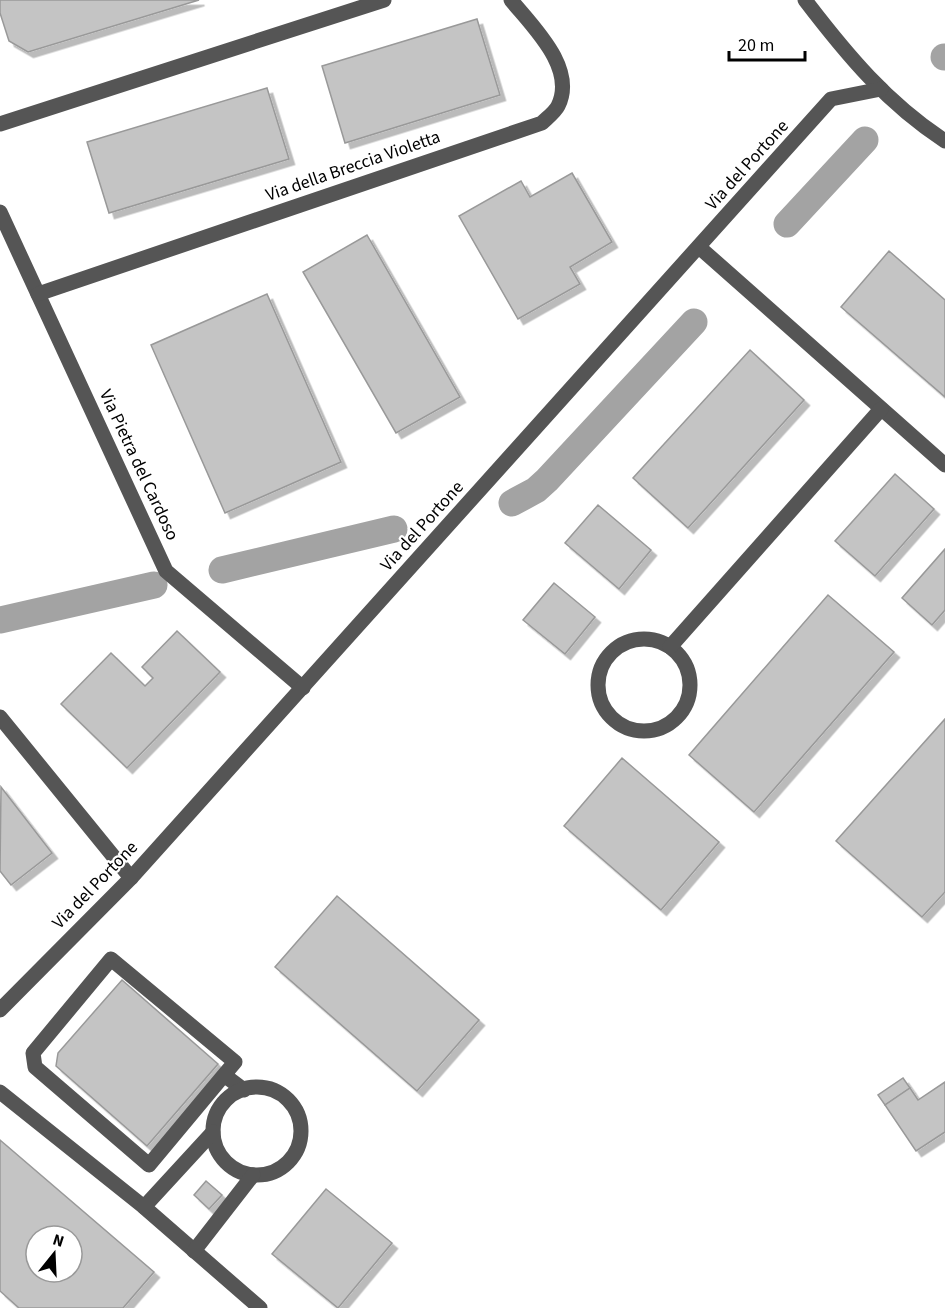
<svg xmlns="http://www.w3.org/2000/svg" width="945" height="1308" viewBox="0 0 945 1308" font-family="'Source Sans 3',sans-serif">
<defs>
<filter id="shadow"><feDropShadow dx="5.5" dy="5.5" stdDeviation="0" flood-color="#0004"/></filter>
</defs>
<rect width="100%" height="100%" fill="#fff"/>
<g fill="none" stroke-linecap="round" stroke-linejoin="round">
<g stroke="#a3a3a3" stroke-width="27">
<path d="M944 57H945"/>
<path d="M787 224 865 140"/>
<path d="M512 503 536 490 547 480 694 322"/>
<path d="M222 570 394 529"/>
<path d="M0 620 154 585"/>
</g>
</g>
<g fill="#c4c4c4" stroke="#999" stroke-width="1.5" fill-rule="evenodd" filter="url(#shadow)">
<path d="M0 0H199L28 52 9 41 0 13Z"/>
<path d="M477 19 500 95 345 143 322 66Z"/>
<path d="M267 88 289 159 109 213 87 142Z"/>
<path d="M572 173 612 242 570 267 580 284 518 319 459 216 521 181 530 197Z"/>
<path d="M367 235 460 397 396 433 303 272Z"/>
<path d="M889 251 945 300V397L841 307Z"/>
<path d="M267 294 341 462 225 513 151 345Z"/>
<path d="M750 350 804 400 688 528 633 478Z"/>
<path d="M895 474 934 509 875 576 835 541Z"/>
<path d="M598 505 651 550 619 589 565 543Z"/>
<path d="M945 549V610L932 625 902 598Z"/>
<path d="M554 583 595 617 565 654 523 620Z"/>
<path d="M828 595 894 652 754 812 689 755Z"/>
<path d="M177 631 220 672 127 768 61 704 111 653 145 686 153 678 142 667Z"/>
<path d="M945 719V892L922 917 836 841Z"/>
<path d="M622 758 719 842 661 910 564 826Z"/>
<path d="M1 787 52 853 11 885 0 871Z"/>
<path d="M337 896 479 1020 417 1091 275 967Z"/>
<path d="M122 980 218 1064 147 1146 56 1066 58 1053Z"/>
<path d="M903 1078 910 1088 885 1105 878 1095Z"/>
<path d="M945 1082V1132L916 1151 885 1105 910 1088 918 1100Z"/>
<path d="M0 1140 154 1272 123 1308H19L0 1291ZM36 1236H72V1272H36Z"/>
<path d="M206 1181 222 1195 209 1209 194 1195Z"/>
<path d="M326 1189 392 1243 338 1308 272 1254Z"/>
</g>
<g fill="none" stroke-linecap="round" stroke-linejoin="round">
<g stroke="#555" stroke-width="15">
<path d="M805 0C847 55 887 103 945 141"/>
<path d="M0 124 384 0"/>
<path d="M0 212 166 571 303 688"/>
<path d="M699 247 945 465"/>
<path d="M38 294 542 123C547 118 555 112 558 106 577 68 532 26 511 0"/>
<circle cx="644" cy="685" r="46"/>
<path d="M670 647 881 409"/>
<path d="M0 717 131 878"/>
<path d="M0 1010 131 878 831 99 881 89"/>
<path d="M224 1075 235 1062 111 959 33 1053 35 1067 149 1165 224 1075 244 1090"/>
<circle cx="257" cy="1131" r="44"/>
<path d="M0 1092 144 1207 260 1308"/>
<path d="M144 1207 213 1132"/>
<path d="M194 1251 253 1175"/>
</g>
</g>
<g text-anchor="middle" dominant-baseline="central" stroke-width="4.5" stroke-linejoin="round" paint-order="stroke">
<g font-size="18" fill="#000" stroke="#fff">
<text transform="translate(747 165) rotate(-48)">Via del Portone</text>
<text transform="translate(353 166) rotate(-19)">Via della Breccia Violetta</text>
<text transform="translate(139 465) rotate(65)">Via Pietra del Cardoso</text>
<text transform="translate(422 526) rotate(-48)">Via del Portone</text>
<text transform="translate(95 885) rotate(-46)">Via del Portone</text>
</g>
</g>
<g transform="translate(54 1254) rotate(18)"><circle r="28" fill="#ffffff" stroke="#999999" stroke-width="1.5"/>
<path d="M0-4.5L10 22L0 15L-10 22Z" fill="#000000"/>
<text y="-9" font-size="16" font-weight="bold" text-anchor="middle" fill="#000000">N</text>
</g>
<path d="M729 51v9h76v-9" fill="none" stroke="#000000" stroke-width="3"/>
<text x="738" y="51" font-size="18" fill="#000000" stroke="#ffffff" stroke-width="4.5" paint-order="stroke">20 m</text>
</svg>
